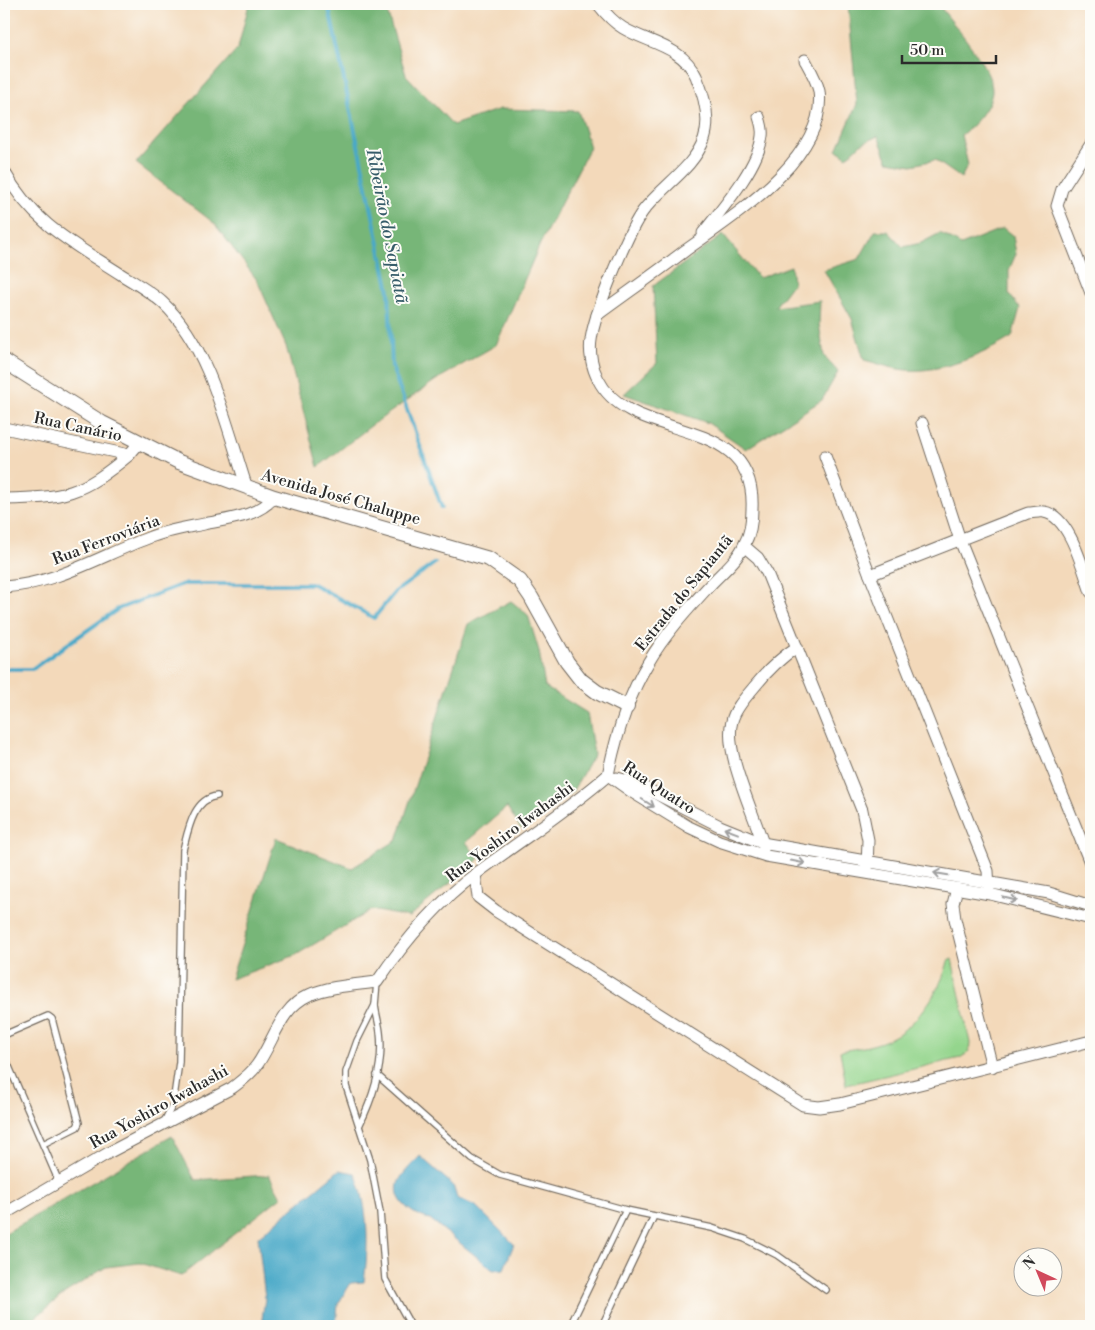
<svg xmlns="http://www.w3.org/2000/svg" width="1095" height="1330" viewBox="0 0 1095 1330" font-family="'Libre Bodoni',serif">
<rect width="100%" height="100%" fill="#fdfcf7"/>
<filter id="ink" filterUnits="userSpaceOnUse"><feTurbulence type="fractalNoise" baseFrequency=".02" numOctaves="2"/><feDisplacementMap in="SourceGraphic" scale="10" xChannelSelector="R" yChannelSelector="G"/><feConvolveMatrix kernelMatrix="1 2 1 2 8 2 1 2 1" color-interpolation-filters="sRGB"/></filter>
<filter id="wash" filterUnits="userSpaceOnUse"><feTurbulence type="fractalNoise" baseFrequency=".0096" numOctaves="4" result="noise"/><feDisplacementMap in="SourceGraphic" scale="20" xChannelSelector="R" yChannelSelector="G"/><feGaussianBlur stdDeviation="1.12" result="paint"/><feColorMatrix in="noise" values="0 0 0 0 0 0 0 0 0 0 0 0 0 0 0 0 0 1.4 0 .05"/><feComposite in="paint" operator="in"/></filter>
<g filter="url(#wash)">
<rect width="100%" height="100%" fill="#f3d9ba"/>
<path fill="#94d58d" stroke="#60805c" d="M952 959 970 1043 969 1052 960 1058 846 1085 840 1051C858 1048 877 1046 893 1037 918 1024 942 988 948 961Z"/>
<g fill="#77b678" stroke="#517052">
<path d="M249 4H373L386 8 406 75 453 125 500 109 578 111 590 147 540 244 496 345 436 380 372 425 318 467 286 346 257 280 214 223 136 163 238 48Z"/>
<path d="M848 4H938C952 23 994 69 992 92 990 109 973 126 961 135L968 165 961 178 935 160 912 165 888 161 878 136 861 144 847 157 837 150 857 104Z"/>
<path d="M1003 228 1013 236 1016 254 1009 270V294L1020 308 1012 337C983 355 941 373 906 370 892 369 877 363 864 360L852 319 824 270 859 259 875 231H888L903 247 921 243 940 233 961 245Z"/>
<path d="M723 235 759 278 791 266 793 283 775 307 820 301 819 324 824 356 838 372 822 400 746 449 708 423 624 394 657 363 653 286Z"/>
<path d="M511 601 528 615 539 651 545 687 587 713 594 754 572 792 521 829 507 807 466 842 479 859 409 917 371 910 296 955 231 979 276 838 352 868 397 840 468 624Z"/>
<path d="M172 1136 195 1180 269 1175 281 1197 181 1276 140 1263 106 1267 65 1293 25 1326H4V1234Z"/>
</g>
<g fill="#49a9c8" stroke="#3a6a7a">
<path d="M420 1156 453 1185 457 1198 476 1206 514 1244 504 1269 493 1270 430 1219C413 1216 391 1200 399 1181 403 1172 414 1163 420 1156Z"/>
<path d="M339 1170 355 1173C369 1206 369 1246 364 1282L351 1283 338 1304 336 1326H261L265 1298 258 1237Z"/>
</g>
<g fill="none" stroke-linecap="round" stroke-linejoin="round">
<g stroke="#49a9c8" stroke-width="4">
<path d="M328 4 389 291 392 367 442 508"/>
<path d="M4 669H32L118 609 183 584H313L374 618 395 592 435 563"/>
</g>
</g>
</g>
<g filter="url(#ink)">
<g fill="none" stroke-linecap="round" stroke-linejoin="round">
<defs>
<g id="service">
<path d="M377 982 375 1005 357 1041 346 1072V1086L370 1160 380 1212 385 1279 411 1326"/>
<path d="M4 1035 48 1016 52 1019 79 1123 77 1127 43 1144"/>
<path d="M4 1055 59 1182"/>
<path d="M377 1075 472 1159 500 1175 626 1210 712 1228 745 1239 777 1255 826 1290"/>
<path d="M164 1122 173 1104 179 1062 183 850C188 831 193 799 217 796"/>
<path d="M359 1126C373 1098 384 1064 380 1032 379 1023 376 1014 375 1005"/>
<path d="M570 1326 626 1210"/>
<path d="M602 1326 654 1216"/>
</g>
<g id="minor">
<path d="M598 4C605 13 613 22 623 28 648 43 682 46 696 76 704 95 711 119 704 139 694 168 661 187 643 211 628 231 594 314 591 340 589 352 592 368 598 379 631 446 757 410 752 509 752 520 750 534 745 543 738 560 722 572 710 585 688 609 664 635 648 663 627 698 616 736 608 775"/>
<path d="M1091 144 1062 189 1057 206 1091 293"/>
<path d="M4 171C32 223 74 244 122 275 135 283 151 292 163 303 210 347 227 428 247 488"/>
<path d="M703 233C722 209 759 166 762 136 763 130 761 123 759 117"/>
<path d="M597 315C627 293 657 272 686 250 732 217 828 157 819 91 817 81 810 69 805 60"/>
<path d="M922 423 960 540 1091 865"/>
<path d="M4 428 129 455 139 443"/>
<path d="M825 456 870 575 988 871 989 888"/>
<path d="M4 499C65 498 81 495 129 455"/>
<path d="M744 546 758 558 767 573 862 810 868 840 867 869"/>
<path d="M870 575 1028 513C1033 513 1040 511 1044 512 1070 516 1083 570 1091 592"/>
<path d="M4 587C56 584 100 556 148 538 166 531 185 528 204 524 228 519 258 517 274 497"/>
<path d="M608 775 632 792 689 827 719 841 766 856 990 894 1091 919"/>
<path d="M617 778 633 782 720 826 762 843 1049 893 1091 906"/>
<path d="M764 847C755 815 723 752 732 721 735 708 747 696 755 686 768 670 780 658 797 647"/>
<path d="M475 874 478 897 496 911 803 1105 819 1107 840 1104 1091 1041"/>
<path d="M957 888 953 904 955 919 992 1067"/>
<path d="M4 1214 110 1152 232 1088C241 1081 250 1075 257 1065 274 1041 280 1008 309 995 330 986 355 985 377 982 404 942 438 902 477 873 521 840 567 811 608 775"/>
</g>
<path id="tertiary" d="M4 361 102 423 179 462 274 497 489 559 520 581 531 597 567 662 581 680 597 692 627 707"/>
</defs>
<use href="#service" stroke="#71685d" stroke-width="8"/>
<use href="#minor" stroke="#71685d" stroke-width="13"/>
<use href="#tertiary" stroke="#71685d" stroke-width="16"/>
<use href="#service" stroke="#fff" stroke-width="5.5"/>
<use href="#minor" stroke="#fff" stroke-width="11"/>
<use href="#tertiary" stroke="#fff" stroke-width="14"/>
</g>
<defs><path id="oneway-shaft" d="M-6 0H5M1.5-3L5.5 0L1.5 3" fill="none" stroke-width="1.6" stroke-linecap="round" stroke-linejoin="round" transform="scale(1.25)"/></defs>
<g stroke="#a0a0a0">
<use href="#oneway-shaft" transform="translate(648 803) rotate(32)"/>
<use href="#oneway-shaft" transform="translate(731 831) rotate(-159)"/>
<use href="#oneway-shaft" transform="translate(798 862) rotate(11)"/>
<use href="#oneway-shaft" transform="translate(941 874) rotate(-170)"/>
<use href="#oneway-shaft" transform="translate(1010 899) rotate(13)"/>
</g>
</g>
<g text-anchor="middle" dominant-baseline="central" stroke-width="4" stroke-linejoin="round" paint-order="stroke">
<g font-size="16" fill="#2b2b2b" stroke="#fdfcf7">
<text transform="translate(78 427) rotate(12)">Rua Canário</text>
<text transform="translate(341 497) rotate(16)">Avenida José Chaluppe</text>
<text transform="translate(106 540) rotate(-21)">Rua Ferroviária</text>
<text transform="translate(684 593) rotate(-51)">Estrada do Sapiantã</text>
<text transform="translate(659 788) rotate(33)">Rua Quatro</text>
<text transform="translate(510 832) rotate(-37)">Rua Yoshiro Iwahashi</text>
<text transform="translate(159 1107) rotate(-29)">Rua Yoshiro Iwahashi</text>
</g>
<g font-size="18" font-style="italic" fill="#375d6a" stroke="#fdfcf7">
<text transform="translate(387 226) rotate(79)">Ribeirão do Sapiatã</text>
</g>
</g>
<rect width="1095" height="1330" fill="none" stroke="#fdfcf7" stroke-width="20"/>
<g transform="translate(1038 1272) rotate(316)"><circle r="24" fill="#fdfcf7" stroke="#a9a8a5"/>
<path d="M0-4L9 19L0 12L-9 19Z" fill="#d1495b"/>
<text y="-8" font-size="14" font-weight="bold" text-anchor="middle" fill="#2b2b2b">N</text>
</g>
<path d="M902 55v8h94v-8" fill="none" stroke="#2b2b2b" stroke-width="2.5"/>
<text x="910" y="55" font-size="15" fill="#2b2b2b" stroke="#fdfcf7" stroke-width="4" paint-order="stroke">50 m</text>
</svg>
